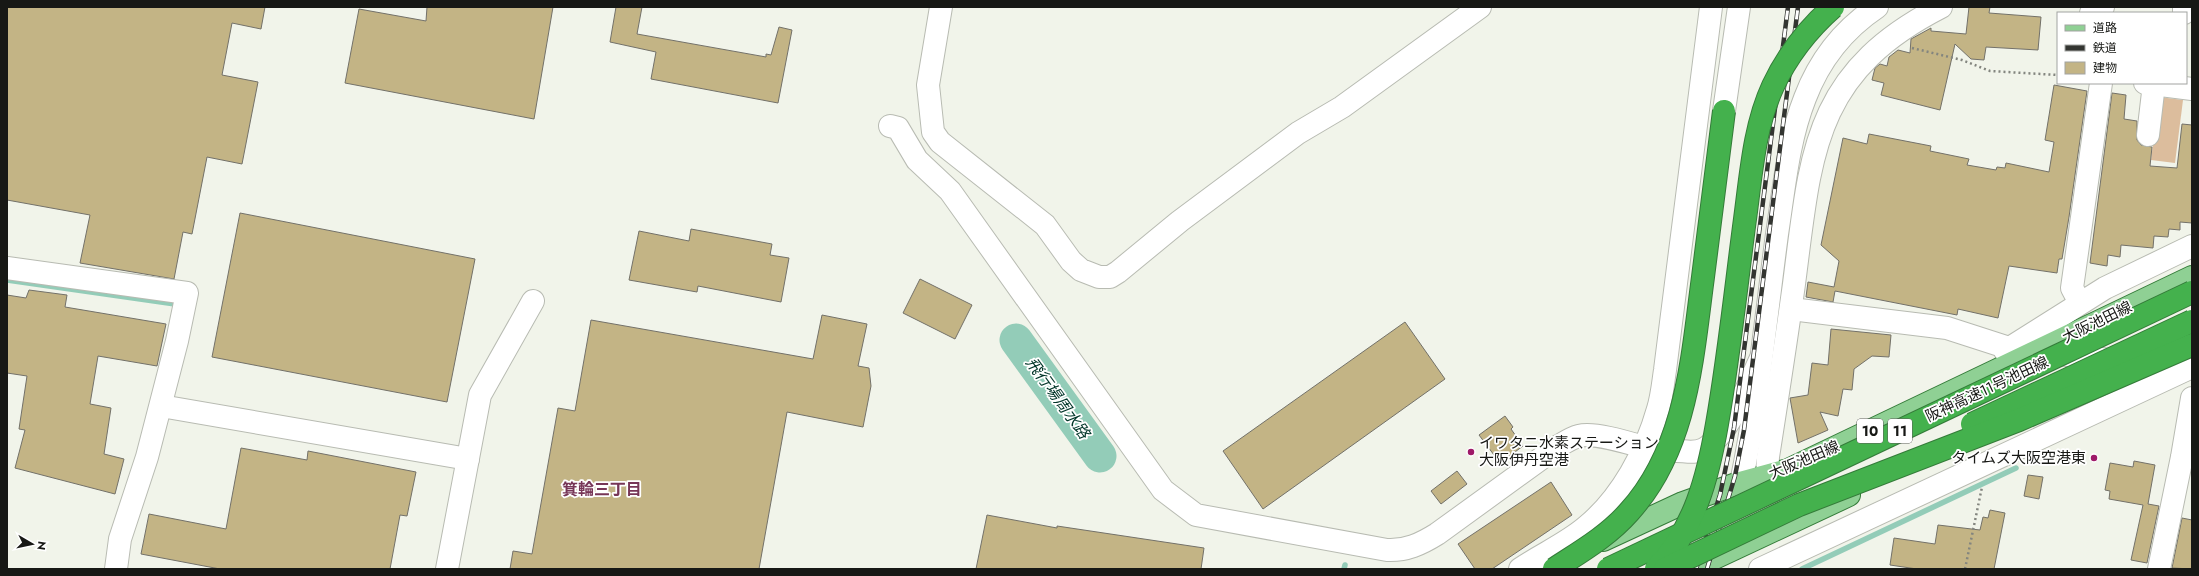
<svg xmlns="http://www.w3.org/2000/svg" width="2199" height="576" viewBox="0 0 2199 576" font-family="Jost,'Noto Sans JP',sans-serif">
<rect width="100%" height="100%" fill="#f1f4ea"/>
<path fill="#dcbd9d" d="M2159 97 2183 100 2175 163 2151 160Z"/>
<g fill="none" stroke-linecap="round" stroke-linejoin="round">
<g stroke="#93ccb8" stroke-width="5.5">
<path d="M7 280 175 304 176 308"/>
<path d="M1344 569 1345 565"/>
<path d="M1802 569 2016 468"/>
</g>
<path stroke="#93ccb8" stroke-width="33" d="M1016 340 1100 456"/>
</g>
<g fill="#c3b485" stroke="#737169">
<path d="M7 7H265L261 29 232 23 222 75 258 82 242 164 207 157 192 234 183 232 174 279 80 263 90 215 7 200Z"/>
<path d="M427 7H553L534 119 345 83 359 9 426 21Z"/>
<path d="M616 7H642L637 34 766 57V54L771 55 779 27 792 30 778 103 651 79 656 52 610 42Z"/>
<path d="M1969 7H1990L1989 13 2041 17 2038 50 1986 47 1984 60 1971 59 1955 44 1940 110 1881 95 1884 83 1872 80 1875 68 1880 64 1887 66 1889 57 1898 50 1910 53 1911 39 1931 28V31L1966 34Z"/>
<path d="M2054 85 2087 91 2069 217 2062 259H2059L2057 273 2009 266 1998 318 1958 309 1957 315 1835 291 1833 302 1806 297 1808 282 1834 287 1839 261 1821 245 1843 138 1867 144 1869 134 1931 146 1930 151 1969 159 1967 165 1996 170 1997 167 2005 168 2006 163 2049 172 2054 142 2045 140Z"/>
<path d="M2112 93 2126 95 2124 119 2137 121V140L2141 145 2152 147 2150 166 2177 168 2182 124 2192 125V223L2180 222V230L2169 229 2168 237 2154 236 2153 248 2121 245 2120 257 2108 255 2107 266 2090 263Z"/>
<path d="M240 213 475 259 447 402 212 357Z"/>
<path d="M691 229 772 244 770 255 789 258 781 302 698 286 697 292 629 280 639 231 689 241Z"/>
<path d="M920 279 972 305 955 339 903 313Z"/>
<path d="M29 290 67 295 65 307 166 324 157 366 98 356 90 404 111 408 104 454 124 459 115 494 15 468 25 430 19 429 27 376 7 373V295L26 298Z"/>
<path d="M822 315 867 324 858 366 869 368 871 386 863 427 787 412 759 569H510L513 551 532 554 558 408 575 411 591 320 813 359Z"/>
<path d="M1405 322 1445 379 1263 509 1223 451Z"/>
<path d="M1831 329 1891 335 1889 357 1872 356 1854 369 1852 390 1843 389 1838 416 1820 412 1828 430 1798 443 1790 398 1808 395 1812 363 1828 365Z"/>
<path d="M1505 416 1513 427 1511 429 1523 446 1500 463 1479 435Z"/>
<path d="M241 448 307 460 308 451 416 472 407 516 400 515 390 569H220L141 554 149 514 226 529Z"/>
<path d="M2134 461 2155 465 2148 504 2159 506 2147 563 2131 560 2143 505 2109 499 2110 491 2105 490 2110 463 2133 467Z"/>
<path d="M1457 471 1467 484 1441 504 1431 491Z"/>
<path d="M2028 475 2043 477 2039 499 2024 496Z"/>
<path d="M1551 482 1572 515 1492 569H1475L1458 544Z"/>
<path d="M1990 510 2005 513 1994 569H1917L1890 565 1894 538 1935 544 1938 525 1980 530 1983 517 1988 518Z"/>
<path d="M987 515 1057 528V526L1204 548 1201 569H976Z"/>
<path d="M2182 518 2192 520V569L2172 568Z"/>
</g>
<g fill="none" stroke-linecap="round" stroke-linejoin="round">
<defs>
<g id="minor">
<path d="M941 7 928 85 933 132 940 142 1045 225 1071 261 1081 270 1099 277H1110L1118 272 1180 221 1298 133 1342 107 1480 7"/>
<path d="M2091 13 2103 7"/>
<path d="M2184 13V7"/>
<path d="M2145 83 2192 89"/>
<path d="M1724 111 1739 7"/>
<path d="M890 126 898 128 917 160 950 191 1163 490 1196 515 1387 550C1406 551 1421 544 1437 534L1557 447C1564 443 1571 438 1579 436 1598 431 1644 448 1665 453 1677 447 1691 456 1704 449 1727 437 1749 384 1760 360"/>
<path d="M2148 135 2154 84"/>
<path d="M7 268 187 293 177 341 147 457 120 539 116 569"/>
<path d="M2080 303 2072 288 2101 83"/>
<path d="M1791 309 1947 328 2009 348 2118 361"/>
<path d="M2005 351 2105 288 2192 246"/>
<path d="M161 406 468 459"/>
<path d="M1767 476 1768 457C1777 399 1786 342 1794 284 1811 154 1812 73 1941 7"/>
<path d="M1741 483C1758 401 1766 317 1777 234 1784 189 1788 141 1805 98 1819 61 1844 29 1877 7"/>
<path d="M447 569 480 395 533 301"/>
<path d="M1520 569C1542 554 1566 544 1586 527 1621 498 1646 452 1658 409 1662 396 1663 383 1665 370L1711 7"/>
<path d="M1760 569 2192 367"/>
<path d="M2159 569 2182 457 2192 398"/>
</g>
<g id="major">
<path d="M1603 540 1683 503 1736 484 1788 470 2192 277"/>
<path d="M1691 569 1849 495"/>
</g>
</defs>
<use href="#minor" stroke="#b8bbb2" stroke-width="24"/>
<use href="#major" stroke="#347b39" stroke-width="24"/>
<g stroke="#83857f" stroke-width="2.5" stroke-dasharray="2 3" stroke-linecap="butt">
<path d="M1912 48 1962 60 1990 71 2058 75"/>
<path d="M1965 569 1982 487"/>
</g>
<use href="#minor" stroke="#fff" stroke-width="22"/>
<use href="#major" stroke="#8fd094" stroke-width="22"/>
<defs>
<g id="rail">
<path d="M1696 569 1720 495 1734 428 1788 7"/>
<path d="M1707 569 1735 476 1744 430 1798 7"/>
</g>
</defs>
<use href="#rail" stroke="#333531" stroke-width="4.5"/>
<use href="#rail" stroke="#fff" stroke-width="3" stroke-dasharray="9" stroke-linecap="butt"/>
<defs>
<g id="highway-bridge">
<path d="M1972 424 2192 321"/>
<path d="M1554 569C1580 552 1608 536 1629 512 1687 448 1692 359 1703 277 1710 222 1717 166 1724 111"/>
<path d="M1608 569 2192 292"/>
<path d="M1656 569C1695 529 1708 476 1717 424 1729 356 1736 287 1745 219 1751 175 1754 127 1773 86 1787 56 1808 29 1833 7"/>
<path d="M1665 569 1799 505 2019 420 2192 345"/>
</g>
</defs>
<use href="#highway-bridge" stroke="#347b39" stroke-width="24" stroke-linecap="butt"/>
<use href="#highway-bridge" stroke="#44b14d" stroke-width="22"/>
</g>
<g fill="#9e1968" stroke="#fff" stroke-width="1.5">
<circle cx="1471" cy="452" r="4"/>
<circle cx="2094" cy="458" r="4"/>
</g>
<g text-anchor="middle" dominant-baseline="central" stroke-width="3.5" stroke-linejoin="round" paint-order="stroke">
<g fill="#fff" stroke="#5d5d5b" stroke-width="1">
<rect x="1857" y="419" width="26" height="24" rx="3"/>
<rect x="1888" y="419" width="24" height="24" rx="3"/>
</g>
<g font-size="14" font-weight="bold" fill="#171815">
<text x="1870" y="431">10</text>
<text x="1900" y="431">11</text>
</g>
<g font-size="15" fill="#171815" stroke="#fff">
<text transform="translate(2097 322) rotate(-26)">大阪池田線</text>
<text transform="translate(1987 389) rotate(-25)">阪神高速11号池田線</text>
<text transform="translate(1804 460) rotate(-23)">大阪池田線</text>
</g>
<g font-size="15" fill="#171815" stroke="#fff" text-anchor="start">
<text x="1479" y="443">イワタニ水素ステーション<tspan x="1479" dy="17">大阪伊丹空港</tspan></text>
<text x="2086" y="458" text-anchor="end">タイムズ大阪空港東</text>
</g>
<g font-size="16" font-style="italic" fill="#013528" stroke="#fff">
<text transform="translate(1058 398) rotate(54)">飛行場周水路</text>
</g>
<g font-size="16" font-weight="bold" fill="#773657" stroke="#fff">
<text x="602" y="489">箕輪三丁目</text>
</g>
</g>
<rect width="2199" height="576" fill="none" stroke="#171815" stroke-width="16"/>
<rect x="2057" y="12" width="130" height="72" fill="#ffffff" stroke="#a2a3a1"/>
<rect x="2065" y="25" width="20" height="6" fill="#8fd094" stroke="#a2a3a1"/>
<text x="2093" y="32" font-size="12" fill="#171815">道路</text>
<rect x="2065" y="45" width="20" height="6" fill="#333531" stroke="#a2a3a1"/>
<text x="2093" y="52" font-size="12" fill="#171815">鉄道</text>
<rect x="2065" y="62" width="20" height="12" fill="#c3b485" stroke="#a2a3a1"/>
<text x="2093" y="72" font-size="12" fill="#171815">建物</text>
<g transform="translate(32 544) rotate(99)" stroke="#ffffff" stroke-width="3" paint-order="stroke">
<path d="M0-3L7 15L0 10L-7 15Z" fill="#171815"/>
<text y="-6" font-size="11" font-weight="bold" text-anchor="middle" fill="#171815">N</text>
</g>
</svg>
